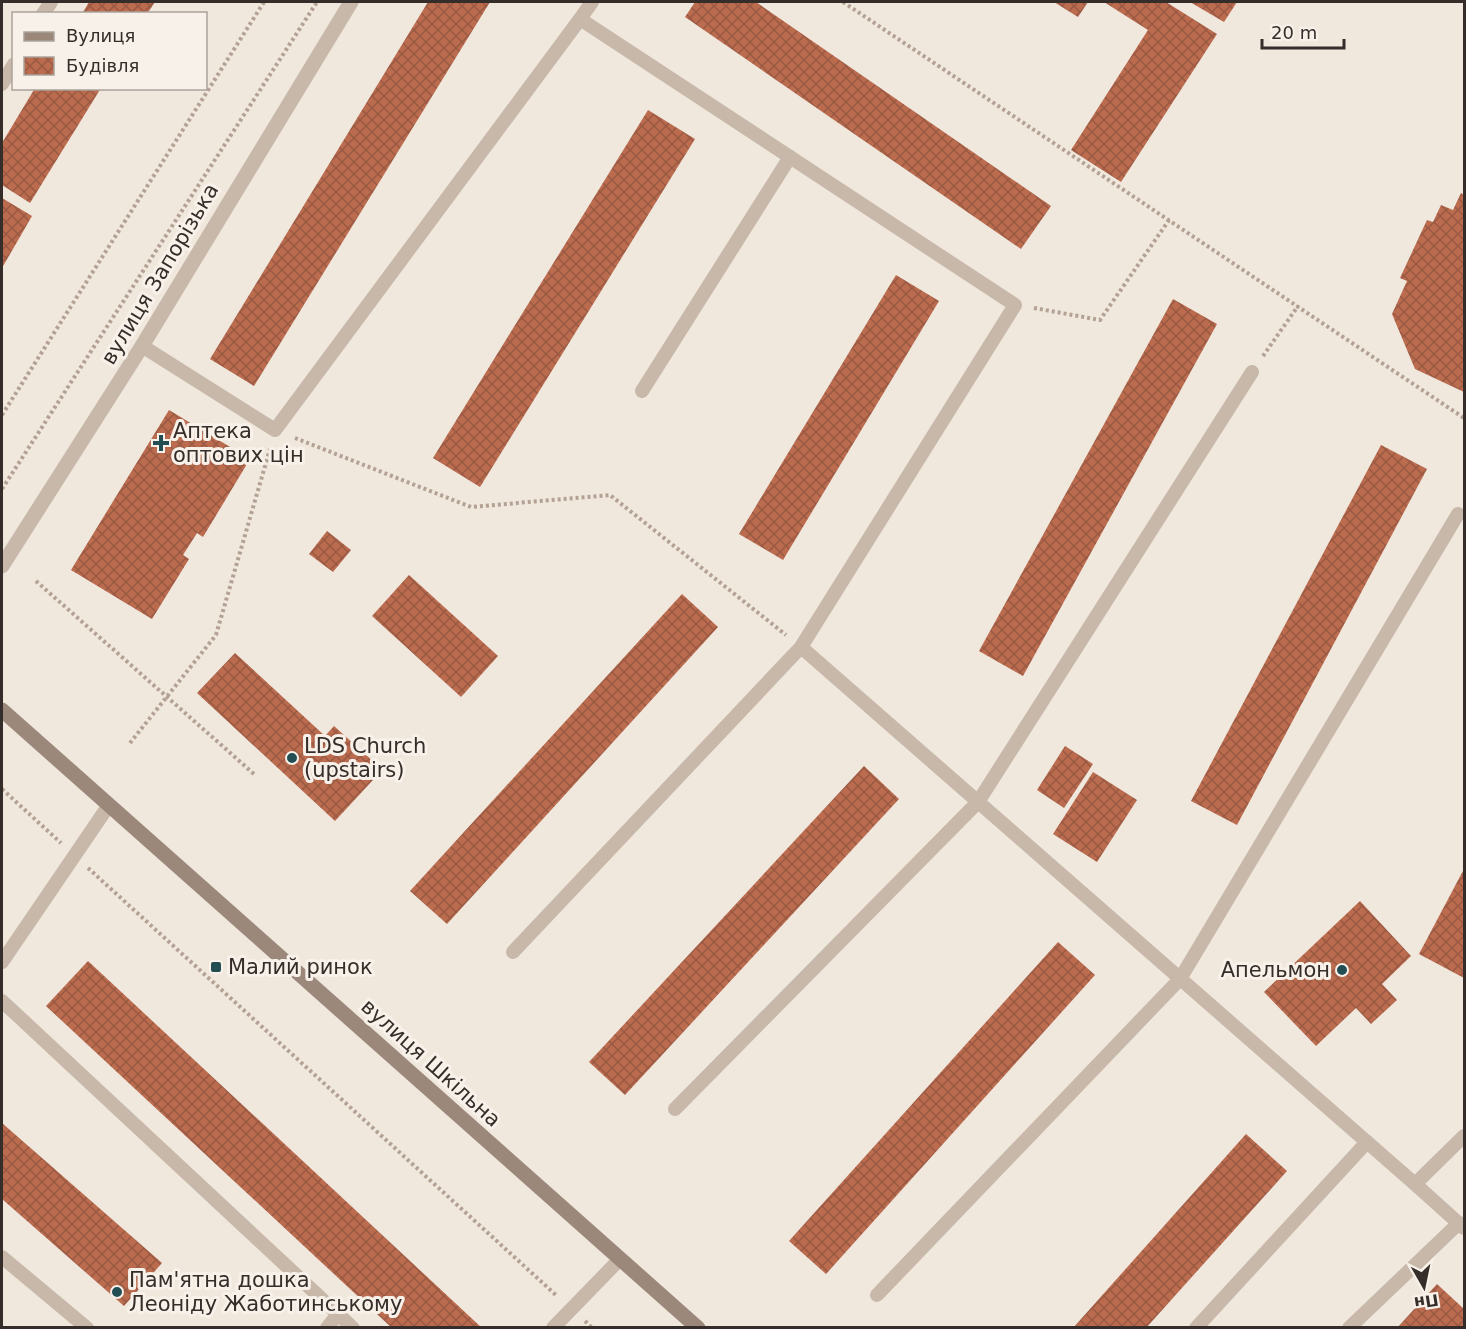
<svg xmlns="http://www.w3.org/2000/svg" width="1466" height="1329" viewBox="0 0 1466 1329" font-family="'DejaVu Sans',sans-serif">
<defs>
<pattern id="building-cross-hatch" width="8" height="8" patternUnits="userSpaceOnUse" patternTransform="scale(1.5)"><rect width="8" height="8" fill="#bb6c4f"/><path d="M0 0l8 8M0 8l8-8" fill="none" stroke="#995942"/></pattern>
</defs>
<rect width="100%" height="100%" fill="#f0e7dd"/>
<g fill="url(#building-cross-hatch)">
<path d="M89 2H155L147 14H82Z"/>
<path d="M428 2H490L254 386 210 359Z"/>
<path d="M695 2H756L1051 206 1021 249 685 17Z"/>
<path d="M1054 2H1088L1078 17Z"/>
<path d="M1104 2H1166L1217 34 1121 182 1071 150 1148 30Z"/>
<path d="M1190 2H1237L1224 22Z"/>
<path d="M35 88H101L30 203 2 185V143Z"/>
<path d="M648 110 695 139 480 487 433 458Z"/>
<path d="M1461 193 1464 195V392L1415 369 1392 314 1407 281 1400 278 1427 220 1433 222 1441 205 1453 210Z"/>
<path d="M2 198 32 216 2 268Z"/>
<path d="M896 275 939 301 783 560 739 534Z"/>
<path d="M1173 299 1217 324 1023 676 979 651Z"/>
<path d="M169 410 250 459 203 537 197 533 183 555 189 559 152 619 71 570Z"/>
<path d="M1381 445 1427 469 1237 825 1191 801Z"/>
<path d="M327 531 351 550 333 572 309 554Z"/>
<path d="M409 575 498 656 461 697 372 616Z"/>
<path d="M682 594 718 627 447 924 410 891Z"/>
<path d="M235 653 325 736 334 726 376 764 367 775 373 780 335 821 197 693Z"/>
<path d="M1065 746 1093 764 1064 808 1037 790Z"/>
<path d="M864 766 899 799 625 1095 589 1062Z"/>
<path d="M1093 772 1137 800 1097 862 1053 834Z"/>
<path d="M1464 869V978L1419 954Z"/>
<path d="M1360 901 1411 956 1382 984 1397 1000 1371 1024 1356 1008 1316 1046 1264 992Z"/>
<path d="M1058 942 1095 975 826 1274 789 1241Z"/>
<path d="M88 961 482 1328H392L46 1006Z"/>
<path d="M2 1123 162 1263 124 1306 2 1199Z"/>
<path d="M1246 1134 1287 1171 1146 1328H1073Z"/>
<path d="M1437 1284 1464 1309V1328H1397Z"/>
</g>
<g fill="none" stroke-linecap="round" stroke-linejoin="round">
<g stroke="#b3a294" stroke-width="4" stroke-dasharray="3 3" stroke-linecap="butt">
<path d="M843 2 1464 418"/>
<path d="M1034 308 1100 320 1169 220"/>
<path d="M1263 356 1298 306"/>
<path d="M2 415 264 2"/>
<path d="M295 438 471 507 610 495 786 635"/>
<path d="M2 489 317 2"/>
<path d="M36 581 254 774"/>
<path d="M130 743 216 635 270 449"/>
<path d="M2 789 61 843"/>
<path d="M88 868 557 1296"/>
<path d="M585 1321 592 1328"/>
</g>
<g stroke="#c7b8aa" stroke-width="14">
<path d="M43 14 51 2"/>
<path d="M580 19 592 2"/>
<path d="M2 84 14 64"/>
<path d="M142 346 275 430 580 19 1015 305 801 647 513 952"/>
<path d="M642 391 790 157"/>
<path d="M801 647 1415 1184 1464 1136"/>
<path d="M2 962 109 805"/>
<path d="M2 1001 353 1328"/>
<path d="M675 1109 978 802 1252 372"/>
<path d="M1415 1184 1464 1228"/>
<path d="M2 1257 87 1328"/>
<path d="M877 1295 1180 979 1458 514"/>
<path d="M327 1328 338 1314"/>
<path d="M553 1328 620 1259"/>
<path d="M1196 1328 1367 1142"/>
<path d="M1349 1328 1459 1223"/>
</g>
<path stroke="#c7b8aa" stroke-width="15" d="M2 566 142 346 351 2"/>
<path stroke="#9b887b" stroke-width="15" d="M2 710 698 1328"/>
</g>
<g fill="#224e53" stroke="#f8f1e9" stroke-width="2">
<path d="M158 434h6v6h6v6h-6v6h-6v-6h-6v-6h6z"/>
<circle cx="292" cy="758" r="6"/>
<rect x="210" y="961" width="12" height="12" rx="3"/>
<circle cx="1342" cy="970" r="6"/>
<circle cx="117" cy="1292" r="6"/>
</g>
<g text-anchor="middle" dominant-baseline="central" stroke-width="6" stroke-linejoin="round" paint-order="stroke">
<g font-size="21" fill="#352d29" stroke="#f8f1e9">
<text transform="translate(160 274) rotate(-59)">вулиця Запорізька</text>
<text transform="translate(431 1063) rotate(42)">вулиця Шкільна</text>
</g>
<g font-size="21" fill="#352d29" stroke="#f8f1e9" text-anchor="start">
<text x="173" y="431">Аптека<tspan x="173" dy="24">оптових цін</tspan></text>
<text x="304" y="746">LDS Church<tspan x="304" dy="24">(upstairs)</tspan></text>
<text x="228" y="967">Малий ринок</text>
<text x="1330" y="970" text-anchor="end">Апельмон</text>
<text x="129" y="1280">Пам'ятна дошка<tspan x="129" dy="24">Леоніду Жаботинському</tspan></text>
</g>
</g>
<rect width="1466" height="1329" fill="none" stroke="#352d29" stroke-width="6"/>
<rect x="12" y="12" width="195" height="78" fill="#f8f1e9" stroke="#aaa39c" stroke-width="1.5"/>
<rect x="24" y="32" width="30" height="9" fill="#9b887b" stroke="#aaa39c" stroke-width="1.5"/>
<text x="66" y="42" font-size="18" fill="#352d29">Вулиця</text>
<rect x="24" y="57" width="30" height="18" fill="url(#building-cross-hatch)" stroke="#aaa39c" stroke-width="1.5"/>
<text x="66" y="72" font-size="18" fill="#352d29">Будівля</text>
<g transform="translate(1424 1287) rotate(171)" stroke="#f8f1e9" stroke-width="4.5" paint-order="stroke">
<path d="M0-4.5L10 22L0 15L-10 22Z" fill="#352d29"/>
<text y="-9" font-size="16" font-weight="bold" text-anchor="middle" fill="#352d29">Пн</text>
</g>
<path d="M1262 39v9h82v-9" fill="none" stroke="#352d29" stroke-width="3"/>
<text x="1271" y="39" font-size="18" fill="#352d29" stroke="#f8f1e9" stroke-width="4.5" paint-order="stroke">20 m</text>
</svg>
